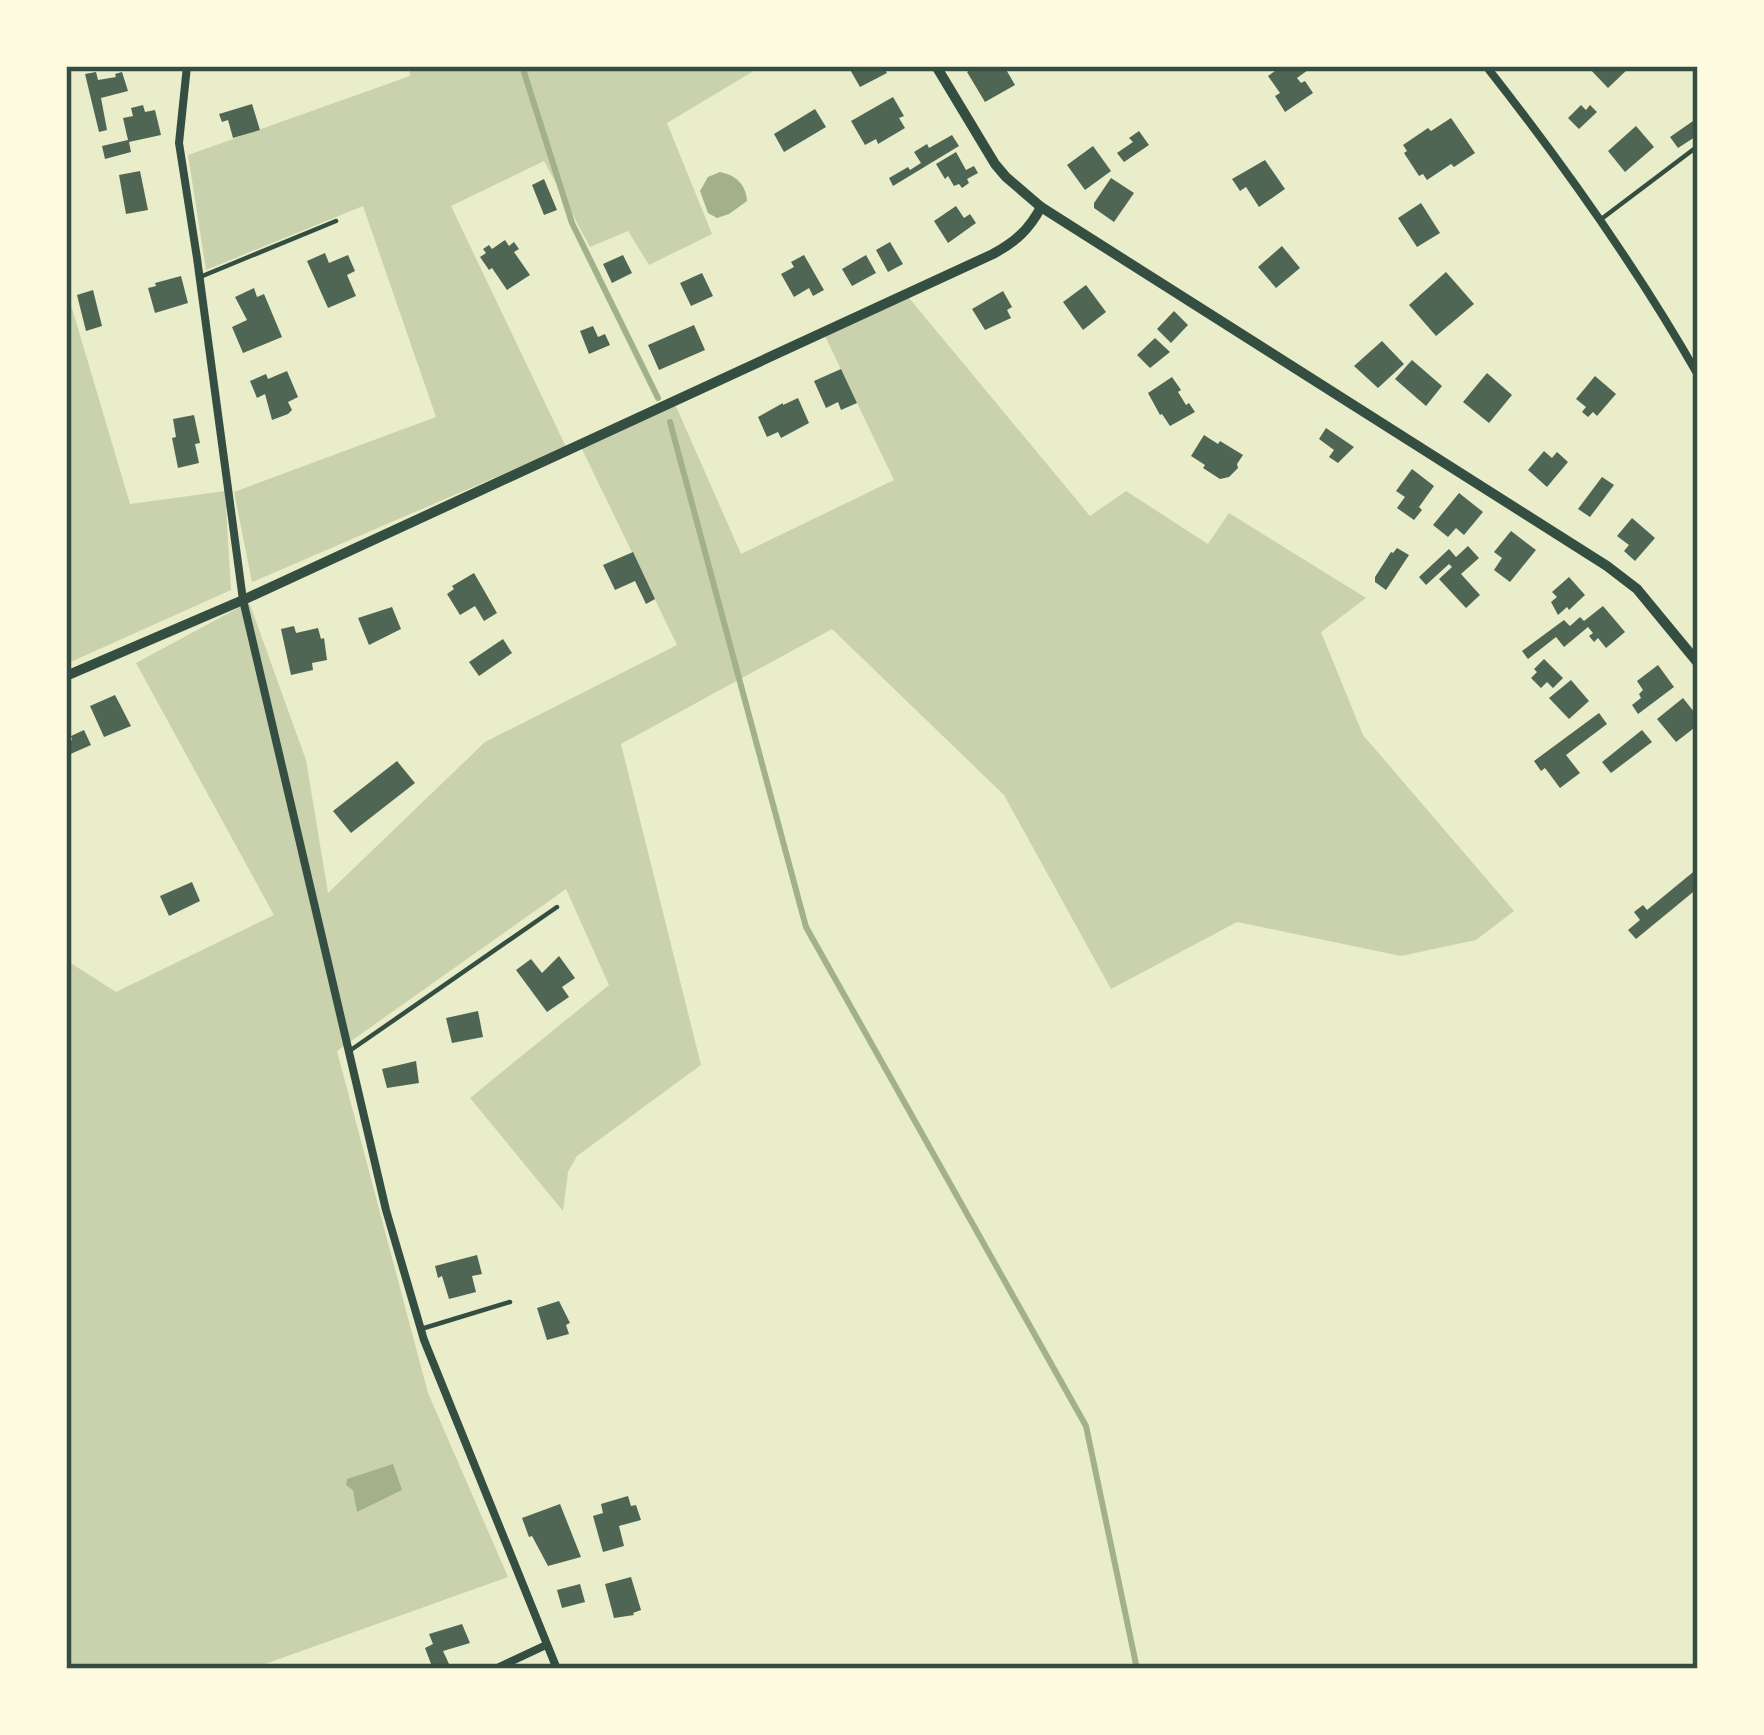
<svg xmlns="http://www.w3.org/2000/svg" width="1764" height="1735" viewBox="0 0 1764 1735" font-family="'Fira Sans Condensed',sans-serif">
<rect width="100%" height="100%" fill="#e9edc9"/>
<g fill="#cad2ad">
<path d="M409 66H762L667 123 712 234 649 265 628 231 590 247 544 161 451 206 566 447 252 582 234 492 436 417 363 206 206 270 188 155 410 76Z"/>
<path d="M66 288 130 504 225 491 231 590 66 664Z"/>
<path d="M909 298 1090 516 1126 491 1208 544 1229 513 1366 598 1321 632 1363 735 1514 911 1476 940 1401 956 1237 922 1111 989 1004 795 832 629 621 744 701 1065 577 1156 568 1172 563 1211 470 1098 609 985 566 889 337 1051 428 1393 508 1577 251 1669H66V960L116 992 274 915 136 663 249 602 306 760 328 893 485 742 677 645 580 445 675 404 741 554 894 480 824 334Z"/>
</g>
<g fill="#a3b18a">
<path d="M720 172C736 175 746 185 747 201L729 214 717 218 708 213 700 191 708 177Z"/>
<path d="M393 1464 402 1490 357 1512 353 1490 346 1485 347 1479Z"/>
</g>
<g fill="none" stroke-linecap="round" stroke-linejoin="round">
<g stroke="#a3b18a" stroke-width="6">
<path d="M522 66 572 223 658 398"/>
<path d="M670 422 806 927 1086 1426 1137 1669"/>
</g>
</g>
<g fill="#4f6655">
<path d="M848 66H883L887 73 860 87Z"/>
<path d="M977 66H1004L1015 85 985 102 967 72Z"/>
<path d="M1282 66H1305L1308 70 1297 78 1301 83 1305 81 1313 93 1285 112 1275 96 1280 93 1268 76Z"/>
<path d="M1587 66H1631L1608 88Z"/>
<path d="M96 72 98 80 116 77 115 74 122 72 128 91 101 98 107 130 99 132 85 74Z"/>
<path d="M893 97 904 116 899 118 905 128 878 144 876 139 865 145 851 121Z"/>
<path d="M252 104 260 130 233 138 228 120 222 122 219 114Z"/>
<path d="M143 105 145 112 155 110 161 135 129 142 131 152 105 159 102 146 128 140 123 118 133 116 131 108Z"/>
<path d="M1581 105 1586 110 1590 105 1597 112 1579 129 1568 118Z"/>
<path d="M815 109 826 127 784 152 774 134Z"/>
<path d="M1451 118 1475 153 1454 167 1451 164 1427 180 1423 174 1419 176 1404 153 1407 151 1403 145 1428 128 1431 131Z"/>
<path d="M1693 121 1698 135 1678 148 1670 137Z"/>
<path d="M1636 126 1654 147 1625 172 1608 151Z"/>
<path d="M1139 131 1149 145 1124 162 1117 153 1133 142 1129 138Z"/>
<path d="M952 135 959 146 893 186 889 178 908 167 910 170 921 163 914 152 927 144 929 148Z"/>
<path d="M1093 146 1111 171 1085 190 1067 165Z"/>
<path d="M956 152 966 170 974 166 978 173 967 179 969 183 962 188 959 184 954 186 948 176 945 179 936 164Z"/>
<path d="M1265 160 1285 189 1259 207 1246 187 1240 191 1232 179Z"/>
<path d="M140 171 148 210 126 214 119 175Z"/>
<path d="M1111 178 1134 193 1114 222 1094 208V203Z"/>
<path d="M544 179 557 210 544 215 532 185Z"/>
<path d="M1421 203 1440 233 1417 247 1398 218Z"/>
<path d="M956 206 964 218 970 214 976 223 948 243 934 221Z"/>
<path d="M505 240 509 246 514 242 519 249 514 252 530 275 507 290 492 268 489 270 480 257 486 253 483 249 489 245 492 249Z"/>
<path d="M890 242 903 264 888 272 876 250Z"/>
<path d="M1282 246 1300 268 1276 288 1258 267Z"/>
<path d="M325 253 329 263 348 255 355 271 347 275 356 296 328 308 307 261Z"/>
<path d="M623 255 632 273 612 283 603 264Z"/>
<path d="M804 255 824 290 813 296 809 288 794 297 781 274 794 267 791 262Z"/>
<path d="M866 255 876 273 852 286 842 269Z"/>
<path d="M1446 272 1474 304 1436 336 1409 305Z"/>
<path d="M702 273 713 296 691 306 680 283Z"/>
<path d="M181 276 188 303 155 313 148 288 156 286 155 283Z"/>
<path d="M1086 285 1106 312 1083 330 1063 302Z"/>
<path d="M254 288 257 297 264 294 282 337 243 353 232 327 247 320 235 297Z"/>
<path d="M93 290 102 326 86 331 77 295Z"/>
<path d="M1003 291 1012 307 1007 310 1011 318 985 330 972 309Z"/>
<path d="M1174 311 1188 325 1171 343 1157 329Z"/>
<path d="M694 325 705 350 659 370 648 345Z"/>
<path d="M593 326 598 337 605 334 610 345 589 354 580 331Z"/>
<path d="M1155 338 1170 352 1150 368 1137 355Z"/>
<path d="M1382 341 1404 364 1378 388 1354 366Z"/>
<path d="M1412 360 1442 386 1426 406 1395 379Z"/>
<path d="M841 369 857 403 841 410 838 402 826 408 814 381Z"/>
<path d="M287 371 298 397 288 402 292 410 288 414 272 420 265 394 257 398 250 381 266 374 268 379Z"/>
<path d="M1487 373 1512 395 1489 423 1463 402Z"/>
<path d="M1595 376 1616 394 1597 416 1593 412 1588 417 1582 412 1586 407 1576 399Z"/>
<path d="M1172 377 1181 390 1178 392 1186 405 1189 403 1195 412 1170 426 1162 414 1160 415 1148 393Z"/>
<path d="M798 398 809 423 781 438 778 432 767 437 758 417 783 403V405Z"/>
<path d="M194 415 200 443 195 444 199 463 178 468 172 438 176 437 173 419Z"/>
<path d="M1326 428 1354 447 1338 463 1329 457 1334 450 1319 439Z"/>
<path d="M1204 435 1218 444 1220 441 1243 455 1237 464 1238 468 1229 477 1220 479 1203 468 1205 465 1191 456Z"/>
<path d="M1544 451 1552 458 1557 452 1568 462 1547 487 1528 470Z"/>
<path d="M1412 469 1434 486 1419 507 1422 510 1414 520 1397 508 1405 497 1396 491Z"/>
<path d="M1602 477 1614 485 1590 517 1578 509Z"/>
<path d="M1459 493 1483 512 1464 535 1456 528 1448 537 1433 525Z"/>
<path d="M1632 518 1655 538 1635 561 1624 551 1629 545 1617 536Z"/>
<path d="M1511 531 1536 550 1510 582 1494 570 1502 558 1494 552Z"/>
<path d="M1468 546 1479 558 1461 574 1480 595 1466 608 1439 579 1452 567 1449 564 1426 585 1419 577 1449 549 1456 557Z"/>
<path d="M1397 548 1409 555 1386 590 1375 582V577L1391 552 1393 553Z"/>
<path d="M633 552 655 599 646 604 635 581 615 590 603 565Z"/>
<path d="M474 573 497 613 484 621 475 606 460 615 447 594 454 589 452 586Z"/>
<path d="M1569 577 1585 595 1569 610 1567 607 1558 615 1551 602 1557 597 1552 592Z"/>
<path d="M1603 606 1625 632 1606 648 1598 638 1594 642 1589 636 1593 633 1588 627 1564 647 1556 637 1528 659 1522 651 1564 620 1570 626 1580 617 1584 621Z"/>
<path d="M392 607 401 629 369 645 358 618Z"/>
<path d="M294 626 296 633 318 628 321 639 324 638 327 660 312 663 313 670 291 675 281 629Z"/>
<path d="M503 639 512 653 479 676 469 662Z"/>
<path d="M1544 659 1563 678 1553 688 1547 682 1541 688 1531 678 1537 672 1534 669Z"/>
<path d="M1658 665 1674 687 1638 714 1632 705 1641 698 1639 694 1643 690 1637 681Z"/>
<path d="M1571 680 1589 701 1569 719 1549 698Z"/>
<path d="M115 695 131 726 104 737 90 706Z"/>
<path d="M1683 698 1698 717V725L1676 742 1657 719Z"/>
<path d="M1599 713 1607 724 1566 755 1580 773 1560 788 1545 768 1541 771 1534 761Z"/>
<path d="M84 730 91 745 66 756V743L72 740 71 736Z"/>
<path d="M1642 730 1652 742 1611 773 1602 762Z"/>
<path d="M397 761 415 783 351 833 333 811Z"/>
<path d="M1698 868V888L1636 939 1628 930 1640 920 1634 912 1643 905 1647 910Z"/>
<path d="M192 882 200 901 169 916 160 896Z"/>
<path d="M559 956 575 978 562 987 569 997 547 1012 516 970 531 959 542 973Z"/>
<path d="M478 1011 483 1037 452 1043 446 1018Z"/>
<path d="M416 1061 419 1083 387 1088 382 1069Z"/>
<path d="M477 1255 482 1274 472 1276 476 1292 449 1299 442 1276 438 1278 435 1266Z"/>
<path d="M559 1301 570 1323 566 1325 569 1334 547 1340 537 1308Z"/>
<path d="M628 1496 631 1506 636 1505 641 1520 619 1526 624 1546 603 1552 593 1516 603 1513 601 1504Z"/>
<path d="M560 1504 581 1557 548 1566 532 1536 529 1537 522 1518Z"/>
<path d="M631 1577 641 1610 633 1613 634 1615 614 1618 605 1584Z"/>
<path d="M580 1584 585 1602 562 1608 557 1590Z"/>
<path d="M462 1624 470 1643 443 1651 449 1664 433 1669 425 1648 433 1644 429 1634Z"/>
</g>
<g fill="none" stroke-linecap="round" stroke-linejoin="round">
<g stroke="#344e41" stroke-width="4.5">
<path d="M1600 220 1698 146"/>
<path d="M200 277 336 221"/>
<path d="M348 1052 557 907"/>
<path d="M421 1329 510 1302"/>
</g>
<g stroke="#344e41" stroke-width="8">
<path d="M187 66 179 143 197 258 243 600 386 1210 424 1340 557 1669"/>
<path d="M1486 66C1563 164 1636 266 1698 375"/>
<path d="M495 1669 546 1645"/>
</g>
<g stroke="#344e41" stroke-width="10">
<path d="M936 66 995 164 1006 177 1041 207 1607 566 1637 589 1698 663"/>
<path d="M66 676 243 600 993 254C1015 242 1029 230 1041 207"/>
</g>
</g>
<rect width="1764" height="1735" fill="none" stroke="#fefae0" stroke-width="138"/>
<rect x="69" y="69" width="1626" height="1597" fill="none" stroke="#344e41" stroke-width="4.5"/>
</svg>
